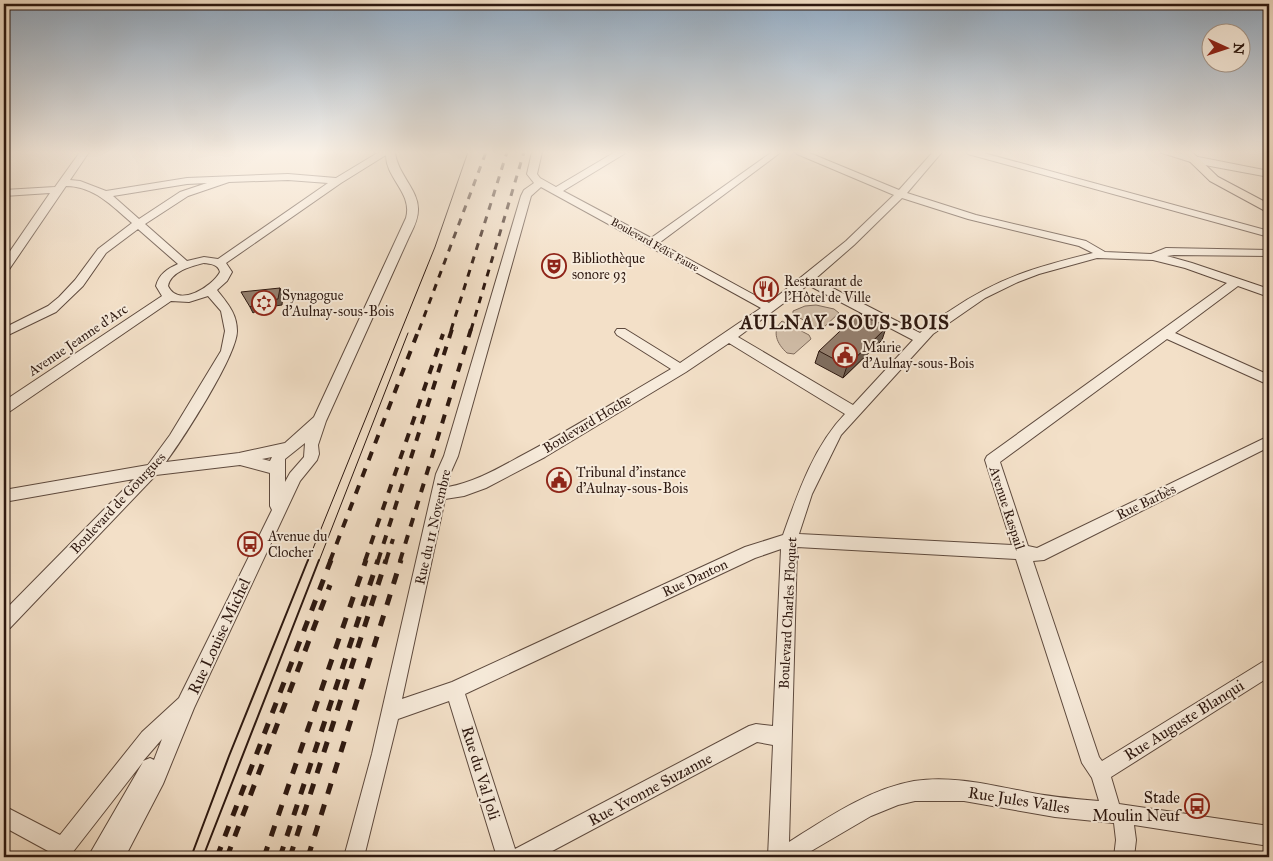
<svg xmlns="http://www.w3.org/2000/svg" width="1273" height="861" viewBox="0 0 1273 861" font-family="'IM FELL Great Primer',serif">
<rect width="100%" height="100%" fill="#f3e0c8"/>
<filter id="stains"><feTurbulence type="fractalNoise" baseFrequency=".004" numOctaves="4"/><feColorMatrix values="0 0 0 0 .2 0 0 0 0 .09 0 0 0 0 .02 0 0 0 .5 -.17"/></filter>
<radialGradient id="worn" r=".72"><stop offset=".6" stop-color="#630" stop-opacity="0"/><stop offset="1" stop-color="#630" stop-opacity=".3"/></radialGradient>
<g fill="#d1bea9" stroke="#7f6b5c">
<path d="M816 305 834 309 839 313 823 328H817L793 314V311L805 306Z"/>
<path d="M782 321 809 335 811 339 794 354 787 353C777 344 771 331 782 321Z"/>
</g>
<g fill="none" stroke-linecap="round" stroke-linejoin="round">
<defs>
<g id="minor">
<path d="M80 152H89L70 180 80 181 106 191 187 178 288 174 336 178 379 152H395C397 174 419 190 418 210 418 220 413 229 409 237L326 421 318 445 319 454 317 460 300 481 194 708 163 784 125 857H88L143 762 69 857H46L48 851 4 827V806L60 835 142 732 179 698 272 510 270 506V473L240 465 156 475 10 628 4 630V611L134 479 4 502V490L148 465 170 435 221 351 225 331 221 311 208 296 189 302 171 301 9 412 4 413V401L162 296 156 286C159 274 167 269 178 264L138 229 106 253 83 286 56 312 4 337V328L48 306 59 297 75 280 98 249 132 223C112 206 94 186 66 186L8 271H4V260L50 193 4 196V190L55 187ZM386 155C386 179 413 193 406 218L314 417 285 443 239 453 166 462C182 440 237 356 237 331 237 313 227 303 217 290L227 281 232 272 226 263 341 183ZM288 180 328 183 218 259 204 257 187 261 145 224 188 196 229 182ZM207 183 180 192 139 219 113 196 187 184ZM204 263C211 264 218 264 220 272 212 287 178 308 168 286 171 271 192 266 204 263ZM305 443 304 457 290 473 285 482V459ZM272 457 270 461 262 459ZM162 739 154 760 150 758 143 761Z"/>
<path d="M532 152H542L537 174 540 178 556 187 615 152H625L624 154 563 191 651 238 772 152H781L659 243 769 303 846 241 894 195 797 154 796 152H807L899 190 933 152H942L907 193 976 215 1086 241 1105 252 1151 254 1166 248 1269 250V256L1174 255 1167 256 1192 263 1269 289V297L1238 286 1175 333 1269 375V385L1167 339 1000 462 1028 546 1037 548 1269 436V447L1044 560 1033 561 1099 757 1102 761 1269 658V677L1111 777 1119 804 1269 826V846L1134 825 1136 840 1134 857H1114L1116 840 1114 823 1055 817 964 801H915L898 805 871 816 801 857H768L773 745 757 742 541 857H497L449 701 398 719 364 857H344L372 754 436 474 444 456 521 196 524 190 534 183 527 174ZM541 187 761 308 680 363 625 329H617L615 332 617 335 671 369C621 398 572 429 521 456 497 469 475 482 448 487L450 474 458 456 531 196ZM902 198 968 219 1079 246 1093 253C1036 267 1000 277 951 310 940 317 929 324 920 333L815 279 854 245ZM1097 258 1153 260 1185 268 1227 283 987 456 985 460 1012 545 799 534 812 494 841 435 933 334 985 298 1018 282 1039 274ZM808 285 913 340 853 405 738 337ZM729 343 845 414C814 446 798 493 783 535L745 547 452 682 402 699 445 499 464 496 486 488 545 457 686 372ZM797 547 1016 559 1082 763 1092 778 1099 801C1075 799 1051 797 1027 792 991 785 952 775 914 781 869 789 827 818 789 842ZM781 549 773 726 756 724 749 726 515 849 465 694 755 558Z"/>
<path d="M966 152H980L1269 231V237L968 154Z"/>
<path d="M1159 152H1173L1269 171V177L1194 163Z"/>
</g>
<path id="major" d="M1180 152H1192L1218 177 1269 204V213L1210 181Z"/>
</defs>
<use href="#minor" stroke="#5e4a3e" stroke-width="2"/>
<use href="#major" stroke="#2d1810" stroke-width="2"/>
<use href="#minor" fill="#f7ebdb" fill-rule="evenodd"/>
<use href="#major" fill="#f3e0c8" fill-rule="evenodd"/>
<g stroke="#2d1810" stroke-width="1">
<path d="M308 561 435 247 468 152"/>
<path d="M319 561 408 333"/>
</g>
<g stroke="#2d1810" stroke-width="2">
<path d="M191 857 229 756 308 560"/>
<path d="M203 857 319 560"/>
</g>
<g stroke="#2d1810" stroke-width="3" stroke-dasharray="7 7" stroke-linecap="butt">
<path d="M419 330 486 152"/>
<path d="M451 330 507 152"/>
<path d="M471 330 524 152"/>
</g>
<g stroke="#2d1810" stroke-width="4" stroke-dasharray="9 9" stroke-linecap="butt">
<path d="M330 561 419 329"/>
<path d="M365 561 443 334"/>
<path d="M378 561 452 329"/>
<path d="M386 561 393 539"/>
<path d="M400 561 471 329"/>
</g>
<g stroke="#2d1810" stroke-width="5" stroke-dasharray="11 11" stroke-linecap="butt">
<path d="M217 857 331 560"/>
<path d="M227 857 330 585"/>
<path d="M264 857 366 560"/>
<path d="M280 857 378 560"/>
<path d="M290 857 386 560"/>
<path d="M308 857 401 560"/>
</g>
</g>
<path fill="#7f6e60" stroke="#2d1810" d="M882 340 843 378 815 363 819 351Z"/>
<g fill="#685a4e" stroke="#2d1810">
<path d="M280 288 283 295 282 305 261 308 253 313 250 307Z"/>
<path d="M886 328 882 340 843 378 847 366Z"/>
</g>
<g fill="#948070" stroke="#2d1810">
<path d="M280 288 278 299 258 302 250 307 241 292Z"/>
<path d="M859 313 886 328 847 366 819 351Z"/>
</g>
<linearGradient id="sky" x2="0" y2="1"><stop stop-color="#91aac2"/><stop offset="0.56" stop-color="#faf1e6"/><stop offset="1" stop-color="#faf1e6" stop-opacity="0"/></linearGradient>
<rect width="1273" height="272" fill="url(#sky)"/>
<defs>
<symbol id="theatre-ring" viewBox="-11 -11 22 22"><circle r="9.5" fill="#f7ebdb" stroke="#8f2418" stroke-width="1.5"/><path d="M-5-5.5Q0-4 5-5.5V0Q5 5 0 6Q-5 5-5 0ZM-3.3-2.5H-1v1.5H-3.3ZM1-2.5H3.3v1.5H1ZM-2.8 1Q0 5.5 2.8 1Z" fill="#8f2418"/></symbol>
<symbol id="restaurant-ring" viewBox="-11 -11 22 22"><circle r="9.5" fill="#f7ebdb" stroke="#8f2418" stroke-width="1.5"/><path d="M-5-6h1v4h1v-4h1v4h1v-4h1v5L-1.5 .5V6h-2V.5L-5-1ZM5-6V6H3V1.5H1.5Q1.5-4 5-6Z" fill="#8f2418"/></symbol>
<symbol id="synagogue-ring" viewBox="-11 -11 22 22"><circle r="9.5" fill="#f7ebdb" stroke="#8f2418" stroke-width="1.5"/><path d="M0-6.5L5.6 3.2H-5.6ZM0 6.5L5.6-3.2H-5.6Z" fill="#8f2418"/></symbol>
<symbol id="civic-ring" viewBox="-11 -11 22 22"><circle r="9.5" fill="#f7ebdb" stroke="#8f2418" stroke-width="1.5"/><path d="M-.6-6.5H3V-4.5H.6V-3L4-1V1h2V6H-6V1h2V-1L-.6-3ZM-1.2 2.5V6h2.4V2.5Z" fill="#8f2418"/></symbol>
<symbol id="bus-ring" viewBox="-11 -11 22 22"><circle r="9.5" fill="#f7ebdb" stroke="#8f2418" stroke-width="1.5"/><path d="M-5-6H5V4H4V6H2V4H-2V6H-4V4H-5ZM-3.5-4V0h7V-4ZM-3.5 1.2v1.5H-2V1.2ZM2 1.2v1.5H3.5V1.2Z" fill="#8f2418"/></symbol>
</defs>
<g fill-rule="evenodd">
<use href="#theatre-ring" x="540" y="252" width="28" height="28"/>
<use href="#restaurant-ring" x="752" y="275" width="28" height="28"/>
<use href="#synagogue-ring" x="250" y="289" width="28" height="28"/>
<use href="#civic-ring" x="831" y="341" width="28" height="28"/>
<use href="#civic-ring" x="545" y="466" width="28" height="28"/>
<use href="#bus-ring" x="236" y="530" width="28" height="28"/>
<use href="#bus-ring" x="1183" y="792" width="28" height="28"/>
</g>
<g text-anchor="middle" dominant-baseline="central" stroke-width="4" stroke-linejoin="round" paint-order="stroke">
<g font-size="11" fill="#2d1810" stroke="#f7ebdb">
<text transform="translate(655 245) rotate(29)">Boulevard Félix Faure</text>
</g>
<g font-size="14" fill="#2d1810" stroke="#f7ebdb" text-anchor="start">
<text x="572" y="258">Bibliothèque<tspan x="572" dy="16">sonore 93</tspan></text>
<text x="784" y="281">Restaurant de<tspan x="784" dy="16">l'Hôtel de Ville</tspan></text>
<text x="282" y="295">Synagogue<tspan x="282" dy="16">d'Aulnay-sous-Bois</tspan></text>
<text x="862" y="347">Mairie<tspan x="862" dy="16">d'Aulnay-sous-Bois</tspan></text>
<text x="576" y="472">Tribunal d'instance<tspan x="576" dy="16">d'Aulnay-sous-Bois</tspan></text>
<text x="268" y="536">Avenue du<tspan x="268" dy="16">Clocher</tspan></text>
</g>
<g font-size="14" fill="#2d1810" stroke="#f7ebdb">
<text transform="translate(78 340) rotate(-34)">Avenue Jeanne d'Arc</text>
<text transform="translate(587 424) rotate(-31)">Boulevard Hoche</text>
<text transform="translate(1146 502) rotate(-26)">Rue Barbès</text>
<text transform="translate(118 503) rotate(-47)">Boulevard de Gourgues</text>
<text transform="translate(1007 508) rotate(72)">Avenue Raspail</text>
<text transform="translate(433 527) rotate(-77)">Rue du 11 Novembre</text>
<text transform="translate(695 578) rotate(-25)">Rue Danton</text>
<text transform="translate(788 613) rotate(-87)">Boulevard Charles Floquet</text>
</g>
<g font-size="16" fill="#2d1810" stroke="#f7ebdb">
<text transform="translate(219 636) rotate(-65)">Rue Louise Michel</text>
<text transform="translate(1184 720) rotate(-32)">Rue Auguste Blanqui</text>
<text transform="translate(481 773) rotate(73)">Rue du Val Joli</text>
<text transform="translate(650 789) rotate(-28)">Rue Yvonne Suzanne</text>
<text transform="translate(1019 800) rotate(9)">Rue Jules Valles</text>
</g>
<g font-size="16" fill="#2d1810" stroke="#f7ebdb" text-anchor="end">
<text x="1180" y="797">Stade<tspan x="1180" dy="18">Moulin Neuf</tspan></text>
</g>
<g font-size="19" font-weight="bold" letter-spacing="1" fill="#2d1810" stroke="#f7ebdb">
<text x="845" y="322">AULNAY-SOUS-BOIS</text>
</g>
</g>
<rect width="1273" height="861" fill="none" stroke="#f3e0c8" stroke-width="20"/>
<rect x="5" y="5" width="1263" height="851" fill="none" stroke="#2d1810" stroke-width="2.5"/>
<rect x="10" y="10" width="1253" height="841" fill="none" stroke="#2d1810"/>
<g transform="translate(1226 48) rotate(93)"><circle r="24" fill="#f7ebdb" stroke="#a6978a"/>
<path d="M0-4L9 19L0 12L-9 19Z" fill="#8f2418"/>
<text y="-8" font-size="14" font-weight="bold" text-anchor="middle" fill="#2d1810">N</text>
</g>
<rect width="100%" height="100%" filter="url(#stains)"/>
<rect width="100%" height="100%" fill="url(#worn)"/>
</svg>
